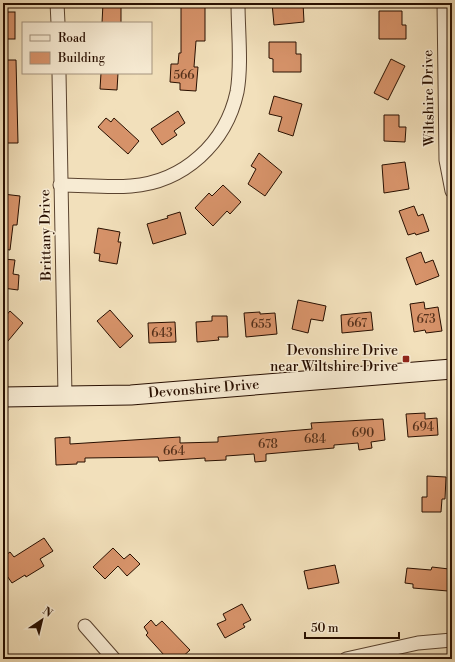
<svg xmlns="http://www.w3.org/2000/svg" width="455" height="662" viewBox="0 0 455 662" font-family="'Libre Bodoni',serif">
<rect width="100%" height="100%" fill="#f2e0bb"/>
<filter id="stains"><feTurbulence type="fractalNoise" baseFrequency=".005" numOctaves="4"/><feColorMatrix values="0 0 0 0 .2 0 0 0 0 .09 0 0 0 0 .02 0 0 0 .5 -.17"/></filter>
<radialGradient id="worn" r=".72"><stop offset=".6" stop-color="#630" stop-opacity="0"/><stop offset="1" stop-color="#630" stop-opacity=".3"/></radialGradient>
<g fill="#d7936a" stroke="#280f00">
<path d="M103 3H121V23H102Z"/>
<path d="M272 3H303L304 22 274 25Z"/>
<path d="M181 4H205V41H196L194 67H198L196 91 180 90V83L170 82 171 64H178L179 53H181Z"/>
<path d="M379 11H402V25H406V39H379Z"/>
<rect x="3" y="12" width="12" height="27"/>
<path d="M269 42H296V54H301V72H273V59L269 58Z"/>
<path d="M391 59 405 66 388 100 374 93Z"/>
<path d="M3 60H16L18 143H3Z"/>
<path d="M101 73H118L117 90 100 89Z"/>
<path d="M274 96 302 104 293 136 278 131 282 117 269 114Z"/>
<path d="M178 111 185 123 174 131 177 135 162 145 151 129Z"/>
<path d="M384 115H399V127H406L405 142 384 141Z"/>
<path d="M106 118 111 122 114 118 139 141 128 154 98 127Z"/>
<path d="M259 153 282 172 265 196 248 184 256 169 251 166Z"/>
<path d="M405 162 409 189 384 193 382 165Z"/>
<path d="M223 185 241 202 230 214 227 211 213 226 195 208 209 193 212 196Z"/>
<path d="M3 194 20 196 17 225H13L10 250 3 249Z"/>
<path d="M414 206 418 216 423 214 429 231 416 235 415 233 408 235 399 211Z"/>
<path d="M180 212 186 234 153 244 147 224 168 218 167 216Z"/>
<path d="M98 228 120 232 118 242H121L117 264 99 261 100 254 94 253Z"/>
<path d="M421 252 425 263 433 260 439 276 416 285 406 258Z"/>
<path d="M3 259 15 260 13 274 19 275 18 290 3 288Z"/>
<path d="M298 300 326 306 323 321 311 319 308 333 292 329Z"/>
<path d="M424 302 425 309 438 307 442 331 426 333 425 330 414 332 410 304Z"/>
<path d="M110 310 133 336 120 348 97 321Z"/>
<path d="M10 311 23 323 3 347V319Z"/>
<path d="M260 312V314L275 313 277 334 246 337 244 313Z"/>
<path d="M371 312 373 330 342 333 341 315Z"/>
<path d="M212 316H227L228 337H218L219 340 197 342 196 322 212 321Z"/>
<path d="M175 322 176 342 149 343 148 323Z"/>
<path d="M425 413V419L437 418 438 435 408 437 406 414Z"/>
<path d="M383 419 385 440 371 442 372 448 359 450 358 443 334 445V448L266 454V461L255 462 254 454 226 456V460L205 461V458L159 461 158 457 85 458V462H77V464L56 465 55 438 70 437V444L180 437V443L218 442V437L312 429 311 423Z"/>
<path d="M427 476 446 477 445 499H442L441 512H422V497H427Z"/>
<path d="M44 538 53 551 40 559 44 566 26 577 25 575 12 583 3 570V557L10 552 14 557Z"/>
<path d="M113 548 124 559 130 554 140 564 127 576 118 566 105 579 93 567Z"/>
<path d="M335 565 339 583 308 589 304 571Z"/>
<path d="M432 567 449 569 448 591 413 588V584L405 583 407 568 431 570Z"/>
<path d="M242 604 251 620 243 624 245 627 225 638 217 624 226 620 223 614Z"/>
<path d="M151 620 156 626 162 621 190 650 180 659H170L164 655 146 635 148 633 144 627Z"/>
</g>
<g fill="none" stroke-linecap="round" stroke-linejoin="round">
<defs>
<g id="street">
<path d="M57 3 58 23"/>
<path d="M444 3 446 160 452 191"/>
<path d="M59 73 65 396"/>
<path d="M60 185C83 185 108 188 131 186 184 182 226 143 237 92 242 64 238 32 238 3"/>
<path d="M85 626 114 659"/>
<path d="M346 659 418 643 452 640"/>
</g>
<g id="secondary">
<path id="s1" d="M3 397 131 395 452 369"/>
</g>
</defs>
<use href="#street" stroke="#5a432f" stroke-width="15"/>
<use href="#secondary" stroke="#280f00" stroke-width="21"/>
<use href="#street" stroke="#f7ebd3" stroke-width="13"/>
<use href="#secondary" stroke="#f7ebd3" stroke-width="19"/>
</g>
<rect fill="#8f2418" stroke="#f7ebd3" stroke-width="1.5" x="402" y="355" width="8" height="8" rx="2"/>
<g text-anchor="middle" dominant-baseline="central" stroke-width="3" stroke-linejoin="round" paint-order="stroke">
<g font-size="12" fill="#54301a">
<text x="184" y="75">566</text>
<text x="426" y="319">673</text>
<text x="357" y="323">667</text>
<text x="261" y="324">655</text>
<text x="162" y="333">643</text>
<text x="423" y="427">694</text>
<text x="363" y="433">690</text>
<text x="315" y="439">684</text>
<text x="268" y="444">678</text>
<text x="174" y="451">664</text>
</g>
<g font-size="14" fill="#280f00" stroke="#f7ebd3">
<text transform="translate(429 98) rotate(-91)">Wiltshire Drive</text>
<text transform="translate(46 235) rotate(-91)">Brittany Drive</text>
<text stroke="none"><textPath href="#s1" startOffset="201">Devonshire Drive</textPath></text>
</g>
<g font-size="14" fill="#280f00" stroke="#f7ebd3" text-anchor="end">
<text x="398" y="351">Devonshire Drive<tspan x="398" dy="16">near Wiltshire Drive</tspan></text>
</g>
</g>
<rect width="455" height="662" fill="none" stroke="#f2e0bb" stroke-width="16"/>
<rect x="4" y="4" width="447" height="654" fill="none" stroke="#280f00" stroke-width="2"/>
<rect x="8" y="8" width="439" height="646" fill="none" stroke="#280f00"/>
<rect x="22" y="22" width="130" height="52" fill="#f7ebd3" stroke="#a4937f"/>
<rect x="30" y="35" width="20" height="6" fill="#f7ebd3" stroke="#a4937f"/>
<text x="58" y="42" font-size="12" fill="#280f00">Road</text>
<rect x="30" y="52" width="20" height="12" fill="#d7936a" stroke="#a4937f"/>
<text x="58" y="62" font-size="12" fill="#280f00">Building</text>
<g transform="translate(42 620) rotate(35)" stroke="#f7ebd3" stroke-width="3" paint-order="stroke">
<path d="M0-3L7 15L0 10L-7 15Z" fill="#280f00"/>
<text y="-6" font-size="11" font-weight="bold" text-anchor="middle" fill="#280f00">N</text>
</g>
<path d="M305 632v6h94v-6" fill="none" stroke="#280f00" stroke-width="2"/>
<text x="311" y="632" font-size="12" fill="#280f00" stroke="#f7ebd3" stroke-width="3" paint-order="stroke">50 m</text>
<rect width="100%" height="100%" filter="url(#stains)"/>
<rect width="100%" height="100%" fill="url(#worn)"/>
</svg>
